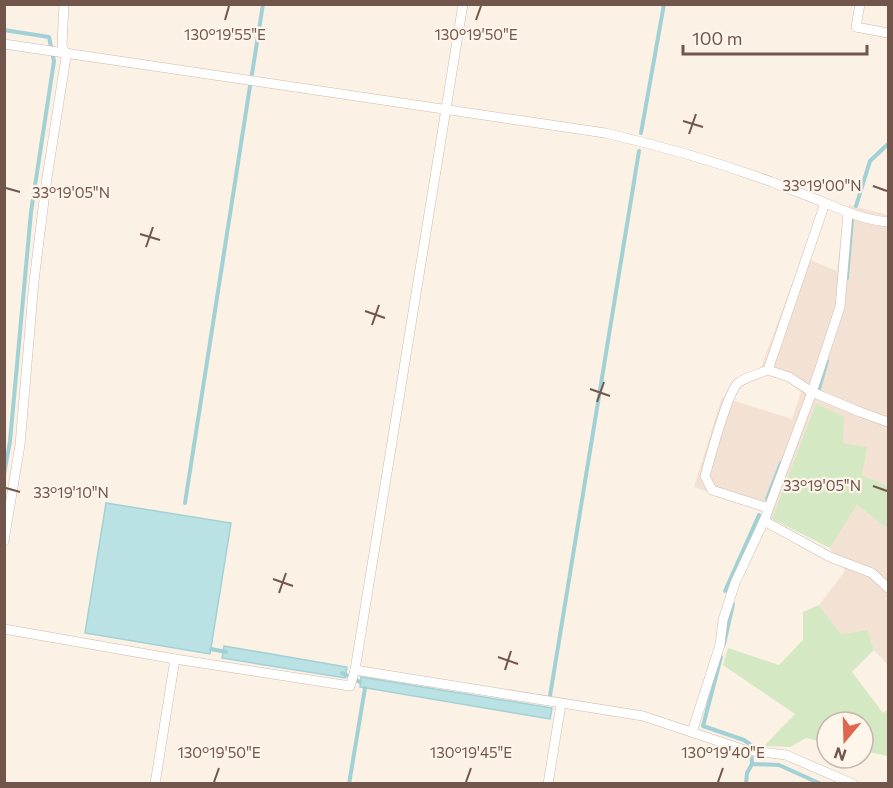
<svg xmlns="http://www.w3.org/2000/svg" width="893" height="788" viewBox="0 0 893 788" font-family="Commissioner,sans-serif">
<rect width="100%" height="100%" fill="#fbf1e5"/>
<g fill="#f3e2d4">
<path d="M849 205 888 215V486L862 475 843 443 816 403 772 519 757 509 694 487 722 397 792 419 801 392 787 381 760 370 802 257 837 271 843 218Z"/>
<path d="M857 505 888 529V665L874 650 868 630 841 634 819 605 845 571 830 548Z"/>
</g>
<g fill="#d5e8c4">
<path d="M816 403 844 417 843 443 867 447 862 475 888 486V529L857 505 830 548 772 519Z"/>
<path d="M819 605 841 634 868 630 874 650 852 672 883 713 888 709V756L863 751V722H827V743L806 738 790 747 764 746 795 714 723 665 728 648 779 665 803 640V612Z"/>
</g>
<g fill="#bae1e4" stroke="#a1d1d5" stroke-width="1.5">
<path d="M106 503 231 523 210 654 85 633Z"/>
<path d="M224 646 347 667 345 678 222 658Z"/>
<path d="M361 677 552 708 550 719 360 687Z"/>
</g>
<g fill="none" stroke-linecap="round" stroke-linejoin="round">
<g stroke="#a1d1d5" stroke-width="4">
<path d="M4 30 49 37 54 61 31 212 10 441 4 475"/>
<path d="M252 74 263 4"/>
<path d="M641 133 664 4"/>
<path d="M856 206 870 161 888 144"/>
<path d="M847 278 852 220"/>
<path d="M819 389 827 361"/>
<path d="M767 499 781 463"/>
<path d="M185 503 250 86"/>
<path d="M725 591 759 515"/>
<path d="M724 644 733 604"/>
<path d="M211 649 226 652"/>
<path d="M721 657 703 726 744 740 751 745 752 764"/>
<path d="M342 673 360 682"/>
<path d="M550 696 639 151"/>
<path d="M349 784 365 688"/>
<path d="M746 784 747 773 752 764 779 765 821 784"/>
</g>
<defs>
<g id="minor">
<path d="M860 4 856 27 888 33"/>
<path d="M4 44 605 133C662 146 717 162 772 182 789 189 806 195 823 202 844 211 865 220 888 222"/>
<path d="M768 370 825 203"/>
<path d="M768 508 712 490 705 476C710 459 727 393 738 383 746 377 759 374 768 370L789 377 812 392 860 412 888 422"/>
<path d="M764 521 830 557 872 573 888 588"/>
<path d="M4 541 20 445 34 281 46 184 66 57 62 45 64 4"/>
<path d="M4 629 175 659 350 686 355 670 463 4"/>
<path d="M355 670 643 716 745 750 786 755 853 784"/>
<path d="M692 732 720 645 723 620 735 583 764 521 812 392 840 307 848 213"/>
<path d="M155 784 175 659"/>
<path d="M548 784 561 704"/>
</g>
</defs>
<use href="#minor" stroke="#cebaaf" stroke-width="10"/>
<use href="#minor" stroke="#fff" stroke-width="9"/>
</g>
<path fill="none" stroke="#73564b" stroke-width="2" d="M225 20 229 6M476 20 481 6M683 121 703 127M689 134 696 114M873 186 887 191M6 188 20 192M140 234 160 240M146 247 153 227M365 311 385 318M372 325 379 305M590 389 610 396M597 402 604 382M873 486 887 491M6 488 20 492M273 579 293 586M279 593 286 573M498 657 518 664M505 670 511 651M214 782 219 768M466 782 471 768M718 782 723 768"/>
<g font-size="15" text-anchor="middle" fill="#73564b" stroke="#fef5eb" stroke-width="4.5" stroke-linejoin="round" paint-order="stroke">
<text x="225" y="40">130°19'55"E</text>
<text x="476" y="40">130°19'50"E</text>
<text x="822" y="191">33°19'00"N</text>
<text x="71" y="198">33°19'05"N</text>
<text x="822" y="491">33°19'05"N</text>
<text x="71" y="498">33°19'10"N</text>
<text x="219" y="758">130°19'50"E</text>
<text x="471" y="758">130°19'45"E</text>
<text x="723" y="758">130°19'40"E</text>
</g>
<rect width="893" height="788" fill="none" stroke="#73564b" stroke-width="12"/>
<g transform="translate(845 740) rotate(199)"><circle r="28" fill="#fef5eb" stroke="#c6b5ab" stroke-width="1.5"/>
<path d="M0-4.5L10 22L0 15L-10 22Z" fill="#e0654f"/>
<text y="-9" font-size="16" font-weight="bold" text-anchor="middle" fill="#73564b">N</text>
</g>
<path d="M683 45v9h184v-9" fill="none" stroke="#73564b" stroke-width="3"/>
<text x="692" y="45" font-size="18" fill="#73564b" stroke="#fef5eb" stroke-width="4.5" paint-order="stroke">100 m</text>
</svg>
